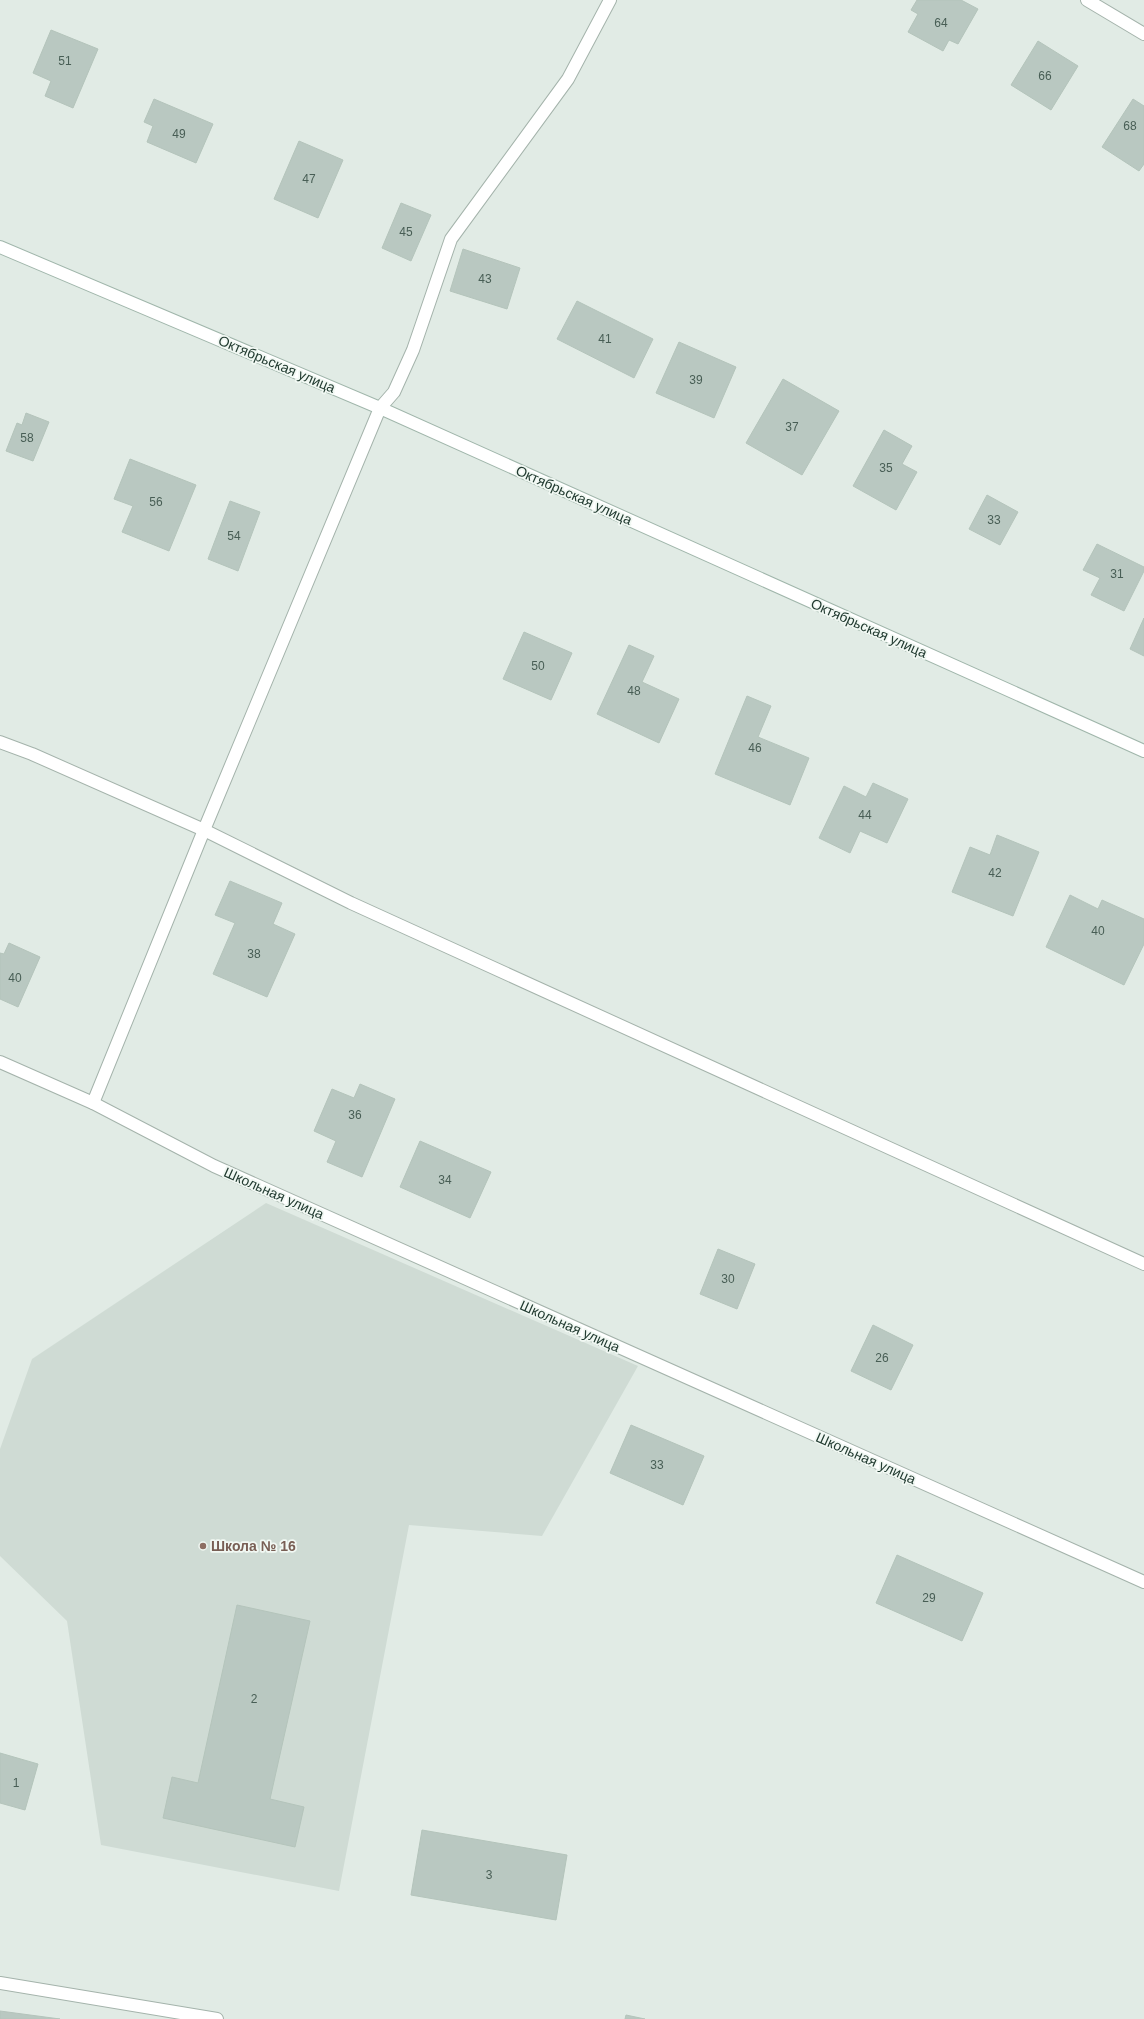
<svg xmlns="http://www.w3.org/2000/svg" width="1144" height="2019" viewBox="0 0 1144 2019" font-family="Arial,sans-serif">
<rect width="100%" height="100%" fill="#e1ebe5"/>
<path fill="#cfdbd4" d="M266 1203 638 1366 542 1536 409 1525 339 1891 101 1845 67 1621 0 1556V1449L32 1359Z"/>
<g fill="#b9c8c1" stroke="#b4c4bb">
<path d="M917 0H961L978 9 958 44 949 40 943 51 908 32 918 14 911 10Z"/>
<path d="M51 30 98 49 73 108 45 96 51 81 33 73Z"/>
<path d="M1038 41 1078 66 1051 110 1011 85Z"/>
<path d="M154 99 213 124 196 163 147 142 153 126 144 122Z"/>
<path d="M1133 99 1144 106V164L1139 171 1102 147Z"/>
<path d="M299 141 343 160 318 218 274 199Z"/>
<path d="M401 203 431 215 411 261 382 248Z"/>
<path d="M463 249 520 268 507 309 450 291Z"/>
<path d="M577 301 653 339 634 378 557 339Z"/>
<path d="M679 342 736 367 714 418 656 393Z"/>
<path d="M783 379 839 411 802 475 746 443Z"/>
<path d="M26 413 49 422 33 461 6 451 17 423 22 425Z"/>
<path d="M884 430 912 446 902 464 917 472 896 510 853 486Z"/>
<path d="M130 459 196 485 169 551 122 532 133 506 114 499Z"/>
<path d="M987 495 1018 512 1000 545 969 529Z"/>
<path d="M230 501 260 512 238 571 208 559Z"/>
<path d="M1097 544 1144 567V571L1124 611 1091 595 1100 578 1083 570Z"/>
<path d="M1144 618V656L1130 649Z"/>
<path d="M524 632 572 653 551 700 503 679Z"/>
<path d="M629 645 654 656 642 682 679 699 659 743 597 714Z"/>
<path d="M747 696 771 706 758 737 809 758 790 805 715 774Z"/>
<path d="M873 783 908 799 887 843 860 831 850 853 819 838 844 786 866 797Z"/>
<path d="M997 835 1039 852 1013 916 952 892 970 847 990 855Z"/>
<path d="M230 881 282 903 273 924 295 934 267 997 213 974 235 923 215 915Z"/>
<path d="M1070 895 1098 909 1102 900 1144 919V944L1124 985 1046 947Z"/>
<path d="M9 943 40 957 18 1007 0 999V953L4 954Z"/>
<path d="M360 1084 395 1099 362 1177 327 1162 336 1141 314 1131 332 1089 354 1098Z"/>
<path d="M420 1141 491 1172 470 1218 400 1187Z"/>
<path d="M718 1249 755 1264 737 1309 700 1294Z"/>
<path d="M873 1325 913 1345 891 1390 851 1371Z"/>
<path d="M631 1425 704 1456 683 1505 610 1473Z"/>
<path d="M897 1555 983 1593 962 1641 876 1603Z"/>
<path d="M237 1605 310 1621 270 1799 304 1807 295 1847 163 1818 172 1777 198 1783Z"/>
<path d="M0 1753 38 1764 25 1810 0 1803Z"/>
<path d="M422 1830 567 1855 556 1920 411 1895Z"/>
<path d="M0 2011 60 2019H0Z"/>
<path d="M626 2015 645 2019H625Z"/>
</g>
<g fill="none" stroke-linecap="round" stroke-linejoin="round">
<defs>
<path id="lane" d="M0 742 32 754 204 830 351 903 1144 1264"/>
<g id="street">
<path d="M1087 0 1144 34"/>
<path d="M0 1062 93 1103 214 1166 1144 1582"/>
<path d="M93 1103 204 830 380 408 394 392 413 350 451 239 568 79 610 0"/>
<path d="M0 1983 217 2019"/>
</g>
<path id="secondary" d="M0 247 380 408 1144 751"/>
</defs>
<use href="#lane" stroke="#a4b3ab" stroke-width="14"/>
<use href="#street" stroke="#a4b3ab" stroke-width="14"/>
<use href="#secondary" stroke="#a0b6ab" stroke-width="14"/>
<use href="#lane" stroke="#fff" stroke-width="12"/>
<use href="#street" stroke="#fff" stroke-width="12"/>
<use href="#secondary" stroke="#fff" stroke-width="12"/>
</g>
<circle fill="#8d6e63" stroke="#f1f8f3" stroke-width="1.5" cx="203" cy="1546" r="4"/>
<g text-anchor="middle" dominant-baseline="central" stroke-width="3.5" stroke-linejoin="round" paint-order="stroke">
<g font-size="12" fill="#485e55">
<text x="941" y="23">64</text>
<text x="65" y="61">51</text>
<text x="1045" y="76">66</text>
<text x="1130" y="126">68</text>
<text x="179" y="134">49</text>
<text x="309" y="179">47</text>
<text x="406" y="232">45</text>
<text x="485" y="279">43</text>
<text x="605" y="339">41</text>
<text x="696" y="380">39</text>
<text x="792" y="427">37</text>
<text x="27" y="438">58</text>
<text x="886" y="468">35</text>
<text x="156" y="502">56</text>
<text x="994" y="520">33</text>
<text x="234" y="536">54</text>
<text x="1117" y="574">31</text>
<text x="538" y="666">50</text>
<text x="634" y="691">48</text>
<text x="755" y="748">46</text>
<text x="865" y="815">44</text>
<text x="995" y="873">42</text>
<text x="1098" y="931">40</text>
<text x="254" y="954">38</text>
<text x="15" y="978">40</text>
<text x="355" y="1115">36</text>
<text x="445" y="1180">34</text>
<text x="728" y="1279">30</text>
<text x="882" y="1358">26</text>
<text x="657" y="1465">33</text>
<text x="929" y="1598">29</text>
<text x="254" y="1699">2</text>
<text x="16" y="1783">1</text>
<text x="489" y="1875">3</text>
</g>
<g font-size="14" fill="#223b31" stroke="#f1f8f3">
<text transform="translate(277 364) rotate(23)">Октябрьская улица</text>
<text transform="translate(574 495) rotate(24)">Октябрьская улица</text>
<text transform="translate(869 628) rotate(24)">Октябрьская улица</text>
<text transform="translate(274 1193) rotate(24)">Школьная улица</text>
<text transform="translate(570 1326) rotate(24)">Школьная улица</text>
<text transform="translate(866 1458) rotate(24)">Школьная улица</text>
</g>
<g font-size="14" font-weight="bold" fill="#785e54" stroke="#f1f8f3" text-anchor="start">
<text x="211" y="1546">Школа № 16</text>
</g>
</g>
</svg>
